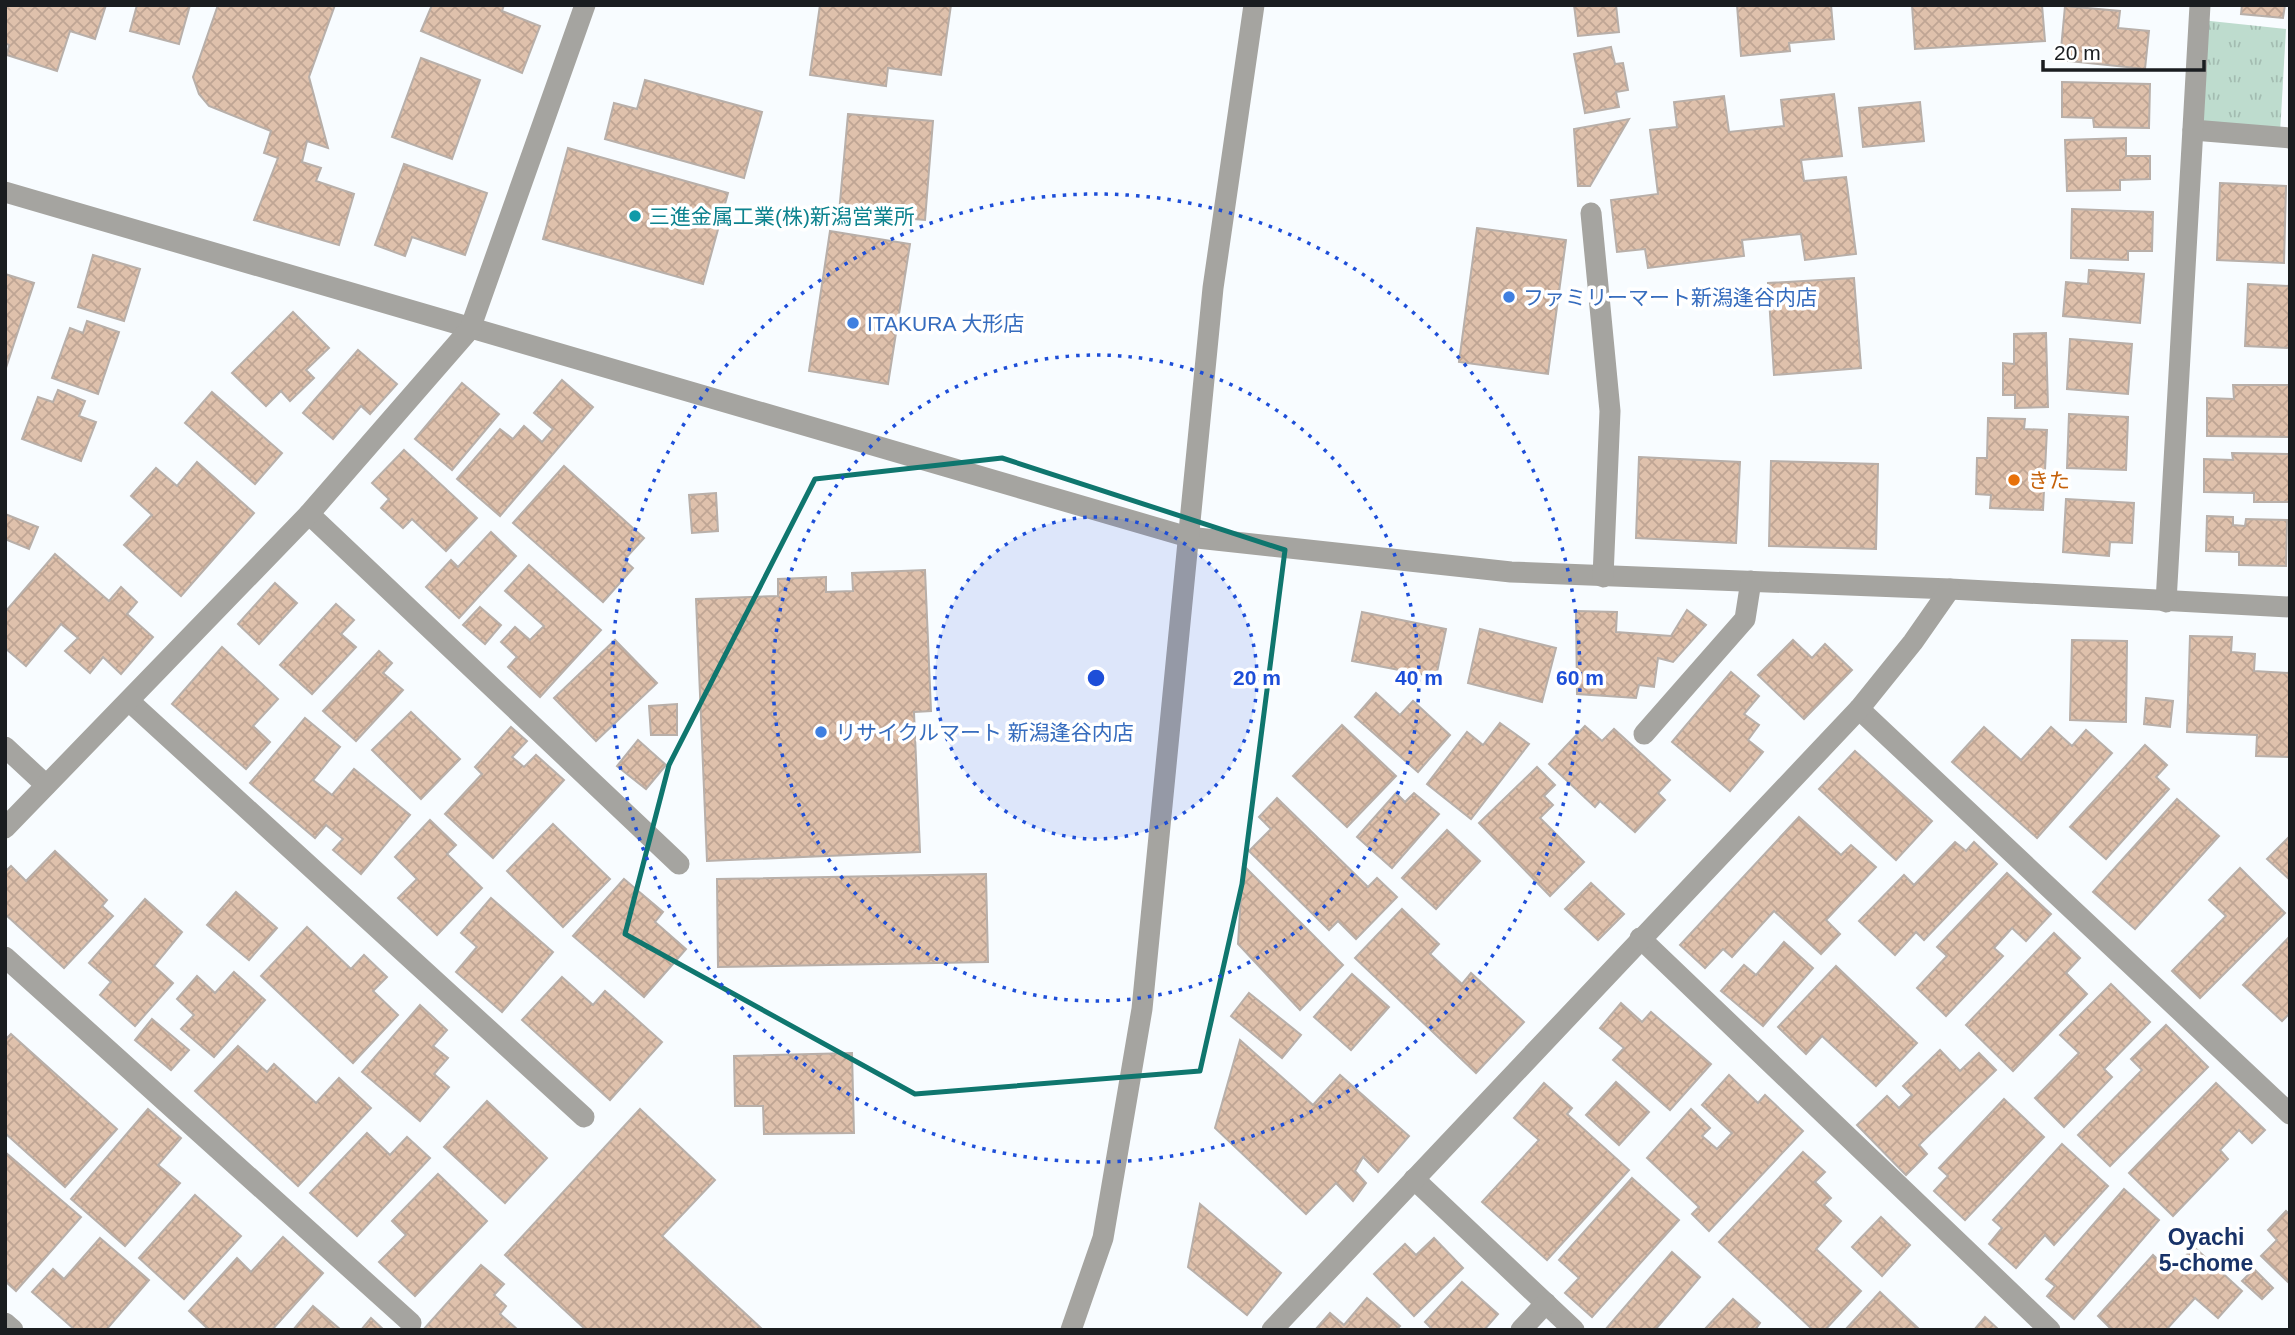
<svg xmlns="http://www.w3.org/2000/svg" width="2295" height="1335" viewBox="0 0 2295 1335" font-family="Arial,'Noto Sans JP',sans-serif">
<defs>
<pattern id="park-tufts" width="24" height="20" patternUnits="userSpaceOnUse" patternTransform="scale(1.75)"><rect width="24" height="20" fill="#bedcce"/><path d="M3 7l-1-3M5 7V3M7 7l1-3M15 17l-1-3M17 17v-4M19 17l1-3" fill="none" stroke="#a3bcb1"/></pattern>
<pattern id="building-cross-hatch" width="8" height="8" patternUnits="userSpaceOnUse" patternTransform="scale(1.75)"><rect width="8" height="8" fill="#dfc1ac"/><path d="M0 0l8 8M0 8l8-8" fill="none" stroke="#bfa594"/></pattern>
</defs>
<rect width="100%" height="100%" fill="#f8fcff"/>
<path fill="url(#park-tufts)" d="M2201 20 2286 29 2280 133 2195 128Z"/>
<g fill="url(#building-cross-hatch)" stroke="#b8afa9" stroke-width="2">
<path d="M5 5H106L95 39 70 31 57 71 7 55 9 45 5 43Z"/>
<path d="M137 5H190L179 44 130 31Z"/>
<path d="M218 5H335L309 77 328 148 307 141 302 162 321 168 316 181 354 194 339 245 254 220 278 158 264 153 271 131 209 106 199 94 193 77Z"/>
<path d="M432 5H504L502 11 540 26 522 73 421 31Z"/>
<path d="M820 5H951L941 75 888 68 886 86 810 75Z"/>
<path d="M1574 5H1616L1619 32 1578 36Z"/>
<path d="M1737 5H1831L1834 39 1789 43 1790 51 1741 56Z"/>
<path d="M1912 5H2042L2045 41 1915 49Z"/>
<path d="M2242 5H2285L2283 18 2241 14Z"/>
<path d="M2065 6 2120 11 2118 28 2149 31 2145 69 2060 60Z"/>
<path d="M1611 47 1615 64 1623 63 1628 90 1616 92 1619 107 1585 113 1574 54Z"/>
<path d="M421 58 480 80 452 159 392 137Z"/>
<path d="M645 80 762 112 744 178 605 139 614 103 637 109Z"/>
<path d="M2062 82 2150 84 2149 128 2094 127 2093 118 2062 117Z"/>
<path d="M1834 94 1842 156 1801 160 1804 181 1846 177 1856 254 1805 260 1801 234 1742 240 1744 256 1648 268 1645 249 1617 252 1611 200 1658 194 1650 130 1677 127 1674 102 1724 96 1729 132 1784 126 1781 100Z"/>
<path d="M1920 102 1924 141 1863 147 1859 108Z"/>
<path d="M848 114 933 121 925 220 839 213Z"/>
<path d="M1629 119 1590 186H1578L1574 129Z"/>
<path d="M2126 138V156H2150V179L2120 180V190L2067 191 2065 140Z"/>
<path d="M568 148 728 193 703 284 543 239Z"/>
<path d="M404 164 487 193 465 255 412 237 405 256 375 245Z"/>
<path d="M2220 183 2286 186 2284 263 2217 260Z"/>
<path d="M2072 209 2153 212 2152 251H2128V260L2071 258Z"/>
<path d="M1477 228 1566 240 1548 374 1459 362Z"/>
<path d="M830 231 910 244 888 384 809 371Z"/>
<path d="M93 255 140 269 124 321 78 307Z"/>
<path d="M2089 270 2144 274 2140 323 2063 316 2066 282 2088 284Z"/>
<path d="M5 274 34 283 5 371Z"/>
<path d="M1854 278 1861 368 1774 375 1768 283Z"/>
<path d="M2248 284 2290 286V348L2245 346Z"/>
<path d="M293 312 329 348 306 370 314 378 290 401 281 391 266 406 232 373Z"/>
<path d="M87 321 119 332 98 394 52 378 70 328 83 333Z"/>
<path d="M2046 333 2048 407 2015 408V395H2003V363L2014 364V334Z"/>
<path d="M2070 339 2132 344 2128 394 2067 389Z"/>
<path d="M358 350 397 384 370 414 361 406 333 439 303 413Z"/>
<path d="M562 380 593 407 500 516 457 479 500 429 513 439 524 426 542 442 553 429 534 413Z"/>
<path d="M462 383 499 414 452 470 415 439Z"/>
<path d="M2233 385H2290V437L2207 436V398L2234 399Z"/>
<path d="M58 390 85 401 79 416 96 422 81 461 22 439 38 397 53 402Z"/>
<path d="M212 392 282 453 255 484 185 423Z"/>
<path d="M2069 414 2128 417 2126 470 2067 468Z"/>
<path d="M1988 418 2025 419 2024 429 2047 430 2043 510 1990 508 1991 495 1976 494 1977 458H1987Z"/>
<path d="M404 450 477 518 446 551 412 519 403 528 381 508 389 499 372 483Z"/>
<path d="M2232 453 2290 454V502H2254V493L2204 492V459L2233 460Z"/>
<path d="M1639 457 1740 462 1736 543 1636 538Z"/>
<path d="M1771 461 1878 464 1876 549 1769 546Z"/>
<path d="M197 462 254 513 181 596 124 545 152 515 131 496 156 468 177 486Z"/>
<path d="M564 466 644 538 624 560 633 568 603 602 513 523Z"/>
<path d="M716 493 718 531 692 533 689 495Z"/>
<path d="M2066 499 2134 503 2132 543 2110 542 2109 556 2063 552Z"/>
<path d="M5 514 38 527 29 549 5 539Z"/>
<path d="M2207 516 2233 517V525L2245 526 2246 519 2287 520 2286 566 2239 565V552L2206 551Z"/>
<path d="M491 532 516 556 459 618 426 587 451 560 458 567Z"/>
<path d="M55 554 109 601 121 587 137 602 127 614 153 637 121 674 103 657 90 673 65 651 78 638 61 624 26 666 5 648V612Z"/>
<path d="M529 565 601 630 540 697 508 667 517 657 501 642 515 627 530 640 544 626 505 591Z"/>
<path d="M925 570 931 711 914 712 920 852 707 861 696 599 778 596V579L826 577V592L853 591 852 573Z"/>
<path d="M275 583 297 603 259 644 238 624Z"/>
<path d="M336 604 354 620 341 634 356 647 312 694 280 665Z"/>
<path d="M480 607 501 625 485 644 463 625Z"/>
<path d="M1687 610 1706 625 1673 662 1658 658 1654 687 1639 685 1636 698 1577 694 1576 611 1617 612 1616 632 1671 636Z"/>
<path d="M1362 612 1446 629 1436 677 1352 661Z"/>
<path d="M1480 629 1556 648 1542 702 1468 683Z"/>
<path d="M2190 636 2232 637 2231 652 2255 654 2254 671 2290 673V757L2256 756 2257 735 2187 732Z"/>
<path d="M615 640 657 683 596 741 554 698Z"/>
<path d="M1793 640 1812 658 1825 644 1852 670 1804 719 1758 675Z"/>
<path d="M2072 640 2127 641 2126 722 2070 720Z"/>
<path d="M222 647 278 699 253 726 270 742 246 769 172 704Z"/>
<path d="M379 651 392 663 383 673 403 690 356 741 323 711Z"/>
<path d="M1731 672 1759 696 1744 714 1759 725 1748 740 1763 752 1730 791 1672 742Z"/>
<path d="M1376 693 1400 715 1413 701 1450 735 1418 772 1355 717Z"/>
<path d="M2146 698 2173 701 2170 727 2144 724Z"/>
<path d="M677 704V735H651L649 706Z"/>
<path d="M411 712 460 759 421 799 372 750Z"/>
<path d="M305 718 340 747 313 780 332 795 354 769 410 815 361 874 333 850 343 839 326 825 315 838 250 783Z"/>
<path d="M1500 723 1529 744 1471 819 1427 784 1467 732 1483 745Z"/>
<path d="M1342 725 1396 776 1347 827 1293 776Z"/>
<path d="M1585 726 1602 741 1614 729 1670 780 1658 793 1665 800 1635 832 1600 801 1595 807 1549 764Z"/>
<path d="M511 727 527 741 512 757 524 767 536 755 564 780 493 858 445 814 482 774 475 767Z"/>
<path d="M1984 727 2021 760 2051 727 2072 746 2086 730 2112 753 2037 838 1952 762Z"/>
<path d="M638 740 666 765 646 789 617 766Z"/>
<path d="M2145 745 2167 765 2156 777 2169 789 2106 859 2070 827Z"/>
<path d="M1855 751 1932 821 1896 860 1819 789Z"/>
<path d="M1537 767 1555 785 1544 796 1553 805 1540 818 1584 862 1550 896 1479 823Z"/>
<path d="M1396 793 1405 802 1414 793 1439 814 1392 868 1357 837Z"/>
<path d="M1277 798 1368 887 1377 878 1397 897 1356 939 1338 921 1329 930 1249 851 1271 829 1259 817Z"/>
<path d="M2177 799 2219 836 2135 929 2093 892Z"/>
<path d="M1799 817 1841 855 1851 845 1876 867 1826 920 1840 934 1821 954 1774 911 1732 957 1723 949 1705 968 1680 945Z"/>
<path d="M430 820 456 845 447 854 482 888 437 935 398 898 417 879 395 857Z"/>
<path d="M553 824 610 879 563 927 507 871Z"/>
<path d="M1447 830 1480 861 1436 909 1402 878Z"/>
<path d="M2290 836V880L2267 859Z"/>
<path d="M1955 842 1966 851 1974 842 1997 864 1924 940 1916 932 1895 955 1859 921 1904 875 1914 885Z"/>
<path d="M55 851 107 900 102 906 113 916 64 968 5 914V872L11 866 26 881Z"/>
<path d="M1243 865 1343 965 1300 1010 1238 944Z"/>
<path d="M2240 868 2285 913 2200 998 2172 971 2226 916 2209 900Z"/>
<path d="M2007 873 2051 914 2026 941 2012 928 1994 948 2003 956 1946 1016 1917 988 1947 956 1937 947Z"/>
<path d="M986 874 988 962 718 967 717 879Z"/>
<path d="M624 879 663 912 655 922 686 949 644 997 573 936Z"/>
<path d="M1591 883 1624 914 1598 940 1565 909Z"/>
<path d="M236 892 277 928 249 960 207 925Z"/>
<path d="M491 898 553 952 502 1012 456 972 477 947 461 933Z"/>
<path d="M145 899 182 932 154 966 173 983 135 1026 100 995 111 982 89 963Z"/>
<path d="M1402 909 1439 944 1430 954 1462 984 1471 973 1524 1022 1476 1073 1355 958Z"/>
<path d="M307 927 351 969 364 955 387 977 373 991 398 1015 353 1063 261 976Z"/>
<path d="M2054 933 2080 958 2066 973 2087 994 2013 1071 1966 1025Z"/>
<path d="M2290 936V1013L2282 1021 2243 985Z"/>
<path d="M1784 942 1813 968 1763 1026 1721 991 1744 965 1756 975Z"/>
<path d="M1836 966 1917 1043 1876 1086 1822 1036 1806 1054 1778 1027Z"/>
<path d="M234 972 265 1000 214 1057 181 1029 194 1015 177 999 197 976 215 993Z"/>
<path d="M1352 974 1389 1007 1351 1050 1314 1017Z"/>
<path d="M562 977 593 1005 605 991 662 1042 610 1100 522 1020Z"/>
<path d="M2111 984 2150 1022 2104 1069 2112 1077 2064 1127 2035 1098 2079 1053 2060 1035Z"/>
<path d="M1249 993 1301 1035 1282 1058 1231 1016Z"/>
<path d="M1621 1003 1642 1022 1651 1012 1711 1064 1670 1110 1613 1060 1624 1048 1600 1028Z"/>
<path d="M420 1005 447 1030 433 1046 448 1058 434 1074 449 1087 420 1121 362 1072Z"/>
<path d="M152 1019 189 1050 171 1070 135 1040Z"/>
<path d="M2166 1025 2208 1067 2110 1166 2078 1135 2142 1070 2131 1059Z"/>
<path d="M11 1034 117 1129 65 1187 5 1133V1040Z"/>
<path d="M1240 1040 1313 1105 1340 1075 1409 1136 1378 1172 1363 1157 1355 1171 1366 1183 1353 1201 1336 1183 1306 1214 1215 1128Z"/>
<path d="M238 1046 267 1072 274 1064 316 1103 339 1078 371 1108 298 1186 195 1091Z"/>
<path d="M1940 1050 1960 1071 1979 1053 1996 1070 1919 1145 1927 1154 1906 1175 1857 1125 1887 1096 1899 1108 1912 1095 1903 1086Z"/>
<path d="M852 1053 854 1133 764 1134 763 1106H735L734 1056Z"/>
<path d="M1729 1075 1758 1103 1765 1095 1803 1131 1709 1231 1692 1214 1699 1207 1647 1158 1691 1109 1710 1128 1702 1136 1717 1149 1732 1133 1702 1105Z"/>
<path d="M1616 1082 1649 1112 1619 1145 1586 1115Z"/>
<path d="M1544 1083 1572 1108 1567 1114 1629 1170 1547 1260 1482 1202 1539 1140 1514 1118Z"/>
<path d="M2216 1083 2265 1130 2252 1143 2239 1130 2220 1150 2228 1159 2173 1216 2129 1173Z"/>
<path d="M2004 1099 2044 1137 1965 1220 1934 1191 1948 1176 1939 1168Z"/>
<path d="M487 1101 547 1158 505 1203 444 1147Z"/>
<path d="M148 1109 181 1138 158 1165 180 1183 125 1246 71 1199Z"/>
<path d="M640 1109 715 1180 662 1236 763 1330H586L505 1255Z"/>
<path d="M367 1133 390 1155 407 1137 430 1158 357 1236 310 1193Z"/>
<path d="M2062 1144 2108 1186 2054 1245 2045 1235 2016 1268 1989 1244 2002 1228 1993 1220Z"/>
<path d="M5 1152 81 1217 16 1291 5 1281Z"/>
<path d="M1803 1152 1825 1172 1815 1182 1831 1198 1824 1205 1841 1221 1816 1249 1861 1291 1825 1330H1813L1719 1242Z"/>
<path d="M438 1174 487 1221 415 1296 379 1262 406 1235 392 1221Z"/>
<path d="M1632 1178 1679 1220 1592 1317 1565 1293 1579 1278 1559 1260Z"/>
<path d="M2124 1189 2159 1220 2074 1319 2047 1296 2055 1286 2046 1279Z"/>
<path d="M195 1195 241 1236 184 1299 139 1258Z"/>
<path d="M1200 1204 1281 1273 1247 1315 1188 1267Z"/>
<path d="M2286 1211 2290 1215V1284L2261 1256 2277 1240 2268 1230Z"/>
<path d="M1881 1217 1910 1245 1882 1276 1852 1247Z"/>
<path d="M283 1237 323 1273 272 1330H209L189 1311 237 1258 251 1272Z"/>
<path d="M100 1238 149 1280 106 1330H75L32 1292 53 1269 64 1279Z"/>
<path d="M1434 1238 1463 1268 1414 1316 1374 1274 1405 1244 1416 1255Z"/>
<path d="M2194 1247 2242 1291 2218 1318 2195 1298 2166 1330H2112L2098 1316 2153 1255 2171 1272Z"/>
<path d="M1672 1252 1700 1277 1655 1330H1605Z"/>
<path d="M481 1265 504 1284 494 1295 506 1306 500 1314 518 1330H423Z"/>
<path d="M2254 1269 2273 1288 2262 1299 2242 1281Z"/>
<path d="M1462 1282 1498 1314 1484 1330H1433L1425 1322Z"/>
<path d="M1880 1292 1920 1330H1845Z"/>
<path d="M1367 1298 1400 1326 1396 1330H1315L1330 1313 1344 1325Z"/>
<path d="M1733 1299 1760 1323 1755 1330H1704Z"/>
<path d="M313 1306 341 1330H293Z"/>
<path d="M1985 1317 1999 1330H1974Z"/>
<path d="M371 1318 384 1330H361Z"/>
</g>
<g fill="none" stroke-linecap="round" stroke-linejoin="round">
<g stroke="#a5a4a0" stroke-width="21">
<path d="M2193 130 2290 138"/>
<path d="M5 192 1188 537 1511 572 1950 589 2290 607"/>
<path d="M1591 213 1610 411 1603 577"/>
<path d="M309 514 679 864"/>
<path d="M2166 602 2200 5"/>
<path d="M129 701 584 1117"/>
<path d="M1859 709 2290 1114"/>
<path d="M1644 734 1745 619 1751 581"/>
<path d="M5 747 46 785"/>
<path d="M5 828 309 514 470 329 585 5"/>
<path d="M1640 938 2050 1330"/>
<path d="M5 957 411 1323"/>
<path d="M1414 1179 1574 1330"/>
<path d="M5 1323 13 1330"/>
<path d="M1071 1330 1103 1238 1142 1009 1213 288 1254 5"/>
<path d="M1272 1330 1859 709 1913 642 1950 589"/>
<path d="M1521 1330 1546 1303"/>
</g>
</g>
<path fill="none" stroke="#0f766e" stroke-width="5" stroke-linejoin="round" d="M1002 458 1285 550 1242 884 1200 1071 915 1094 625 934 669 765 815 479Z"/>
<circle cx="1096" cy="678" r="161" fill="#1d4ed8" fill-opacity=".12"/>
<g fill="none" stroke="#1d4ed8" stroke-width="3.5" stroke-dasharray="3.5 7">
<circle cx="1096" cy="678" r="161"/>
<circle cx="1096" cy="678" r="323"/>
<circle cx="1096" cy="678" r="484"/>
</g>
<circle fill="#0f9aa8" stroke="#fff" stroke-width="2.5" cx="635" cy="216" r="7"/>
<g fill="#3f7fe0" stroke="#fff" stroke-width="2.5">
<circle cx="1509" cy="297" r="7"/>
<circle cx="853" cy="323" r="7"/>
<circle cx="821" cy="732" r="7"/>
</g>
<circle fill="#e8710a" stroke="#fff" stroke-width="2.5" cx="2014" cy="480" r="7"/>
<g text-anchor="middle" dominant-baseline="central" stroke-width="7" stroke-linejoin="round" paint-order="stroke">
<g font-size="21" fill="#0d838f" stroke="#fff" text-anchor="start">
<text x="649" y="216">三進金属工業(株)新潟営業所</text>
</g>
<g font-size="21" fill="#366cbe" stroke="#fff" text-anchor="start">
<text x="1523" y="297">ファミリーマート新潟逢谷内店</text>
<text x="867" y="323">ITAKURA 大形店</text>
<text x="835" y="732">リサイクルマート 新潟逢谷内店</text>
</g>
<g font-size="21" fill="#c56008" stroke="#fff" text-anchor="start">
<text x="2028" y="480">きた</text>
</g>
<g font-size="23" font-weight="bold" fill="#183268" stroke="#fff">
<text x="2206" y="1237">Oyachi<tspan x="2206" dy="26">5-chome</tspan></text>
</g>
</g>
<circle cx="1096" cy="678" r="10" fill="#1d4ed8" stroke="#fff" stroke-width="3.5"/>
<g font-size="21" text-anchor="middle" font-weight="bold" fill="#1d4ed8" stroke="#fff" stroke-width="7" stroke-linejoin="round" paint-order="stroke">
<text x="1257" y="685">20 m</text>
<text x="1419" y="685">40 m</text>
<text x="1580" y="685">60 m</text>
</g>
<rect width="2295" height="1335" fill="none" stroke="#1a1d20" stroke-width="14"/>
<path d="M2043 60v10h161v-10" fill="none" stroke="#1a1d20" stroke-width="3.5"/>
<text x="2054" y="60" font-size="21" fill="#1a1d20" stroke="#ffffff" stroke-width="5" paint-order="stroke">20 m</text>
</svg>
